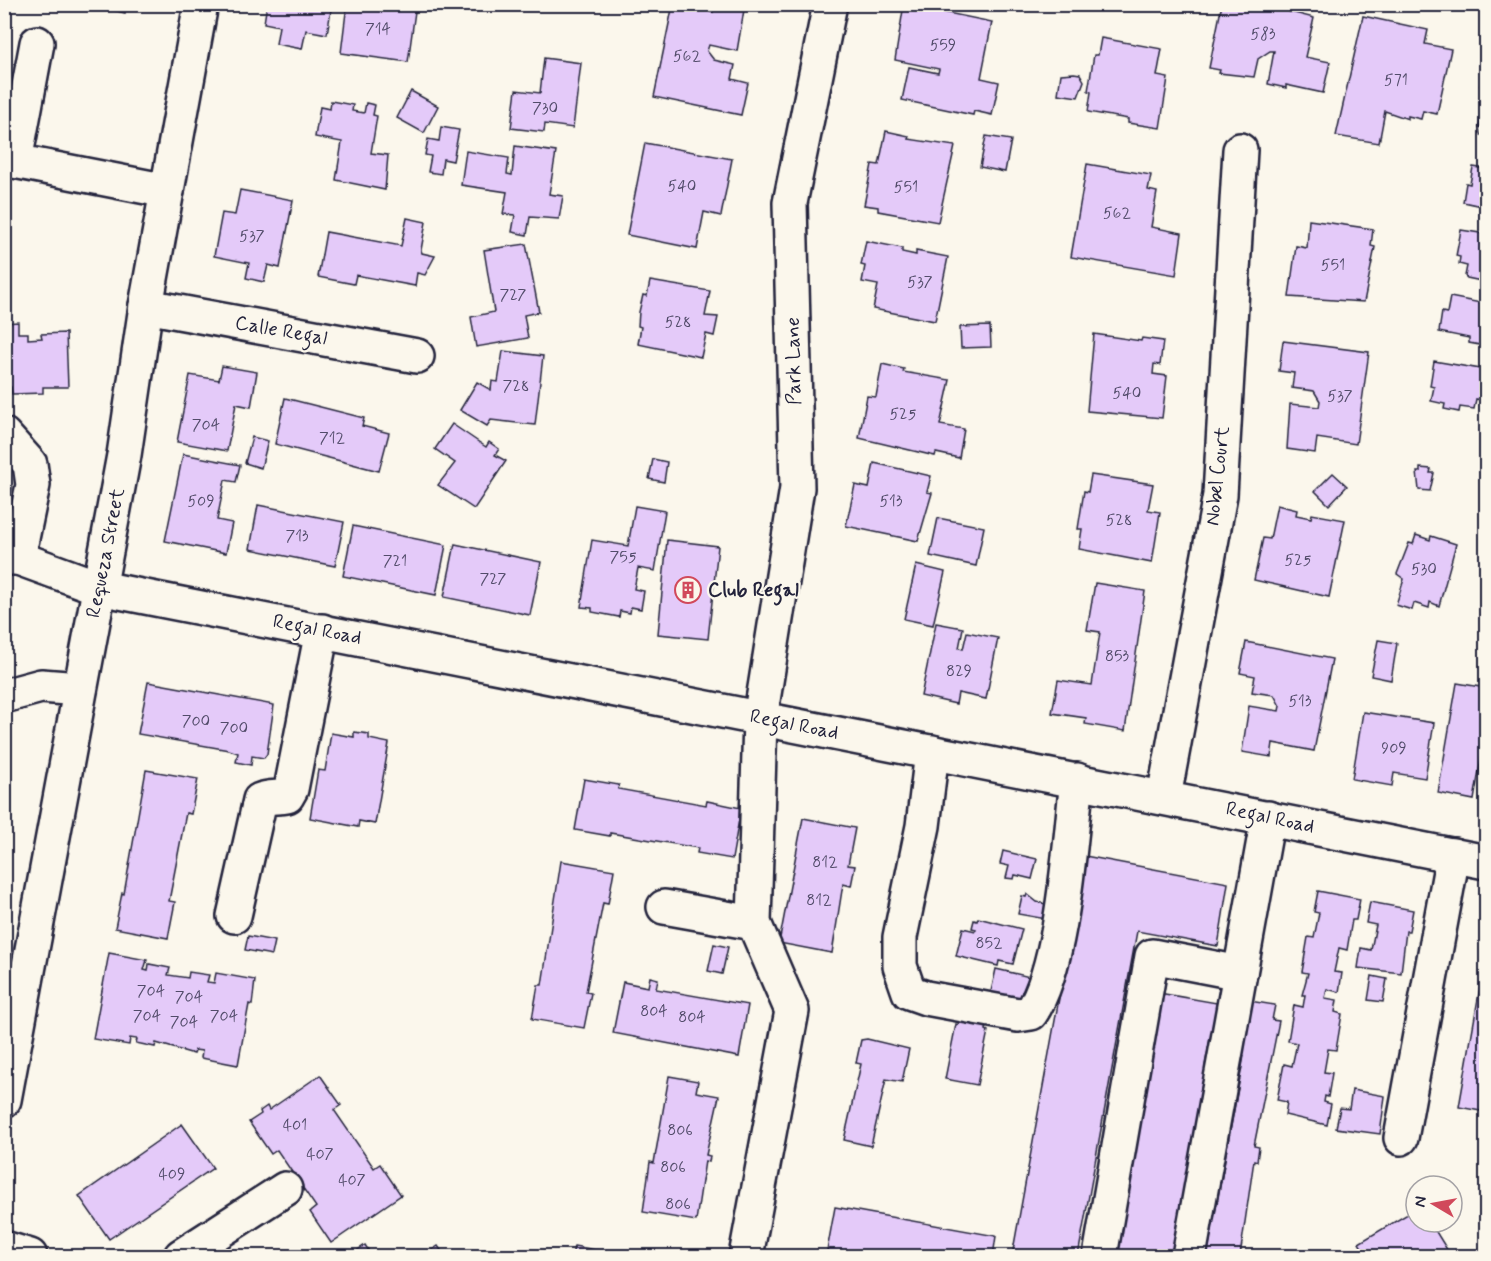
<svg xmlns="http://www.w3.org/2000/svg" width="1491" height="1261" viewBox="0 0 1491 1261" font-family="Mynerve,sans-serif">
<rect width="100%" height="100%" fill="#fbf7ec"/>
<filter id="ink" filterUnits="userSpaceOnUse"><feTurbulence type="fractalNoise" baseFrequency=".0167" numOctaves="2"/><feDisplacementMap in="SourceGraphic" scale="12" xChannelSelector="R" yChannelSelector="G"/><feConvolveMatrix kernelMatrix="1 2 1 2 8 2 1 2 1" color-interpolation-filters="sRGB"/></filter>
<g filter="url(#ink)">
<g fill="#e4caf9" stroke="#22223b" stroke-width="1.5">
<path d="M89 4H127L125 13Z"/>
<path d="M267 4H332L327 34 306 30 302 49 276 44 279 26 264 23Z"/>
<path d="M347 4H416L408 62 341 53Z"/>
<path d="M673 4 713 12 715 4H745L737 51 709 45 707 51 714 60 735 65 732 79 748 83 741 115 654 97Z"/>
<path d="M904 4 992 22 981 78 999 82 992 115 974 111 973 115 902 100 909 67 938 73 939 69 895 60Z"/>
<path d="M1153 4H1192L1191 11Z"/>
<path d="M1222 4H1259L1314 18 1305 57 1330 62 1323 93 1286 85V88L1268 84 1274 51H1270L1258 59 1254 77 1219 73 1220 70 1209 68Z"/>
<path d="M1363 16 1428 30 1425 44 1451 49 1437 114 1423 111 1421 119 1408 116V119L1385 111 1379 143 1336 136Z"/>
<path d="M1101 38 1162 49 1157 76 1168 78 1160 128 1128 123V119L1088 112 1091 92 1088 91 1094 55H1098Z"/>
<path d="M544 58 581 63 573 128 545 124 544 132 511 128 516 90 540 93Z"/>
<path d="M1486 61V89L1480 86Z"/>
<path d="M1074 73 1080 74 1084 81 1078 97 1058 94 1061 74Z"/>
<path d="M411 91 438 106 424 133 397 118Z"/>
<path d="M331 101 353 105 352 111 364 113 366 103 375 105 373 115 377 116 371 153 388 155 385 190 336 180 342 142 315 137 320 107 330 109Z"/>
<path d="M1484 101 1486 102V136L1481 135 1482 128 1479 127Z"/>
<path d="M441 127 459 130 453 161 443 159 441 174 428 172 431 156 425 155 428 139 439 141Z"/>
<path d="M886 131 909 136 908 139 955 146 938 222 878 211V207L864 205 872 164 879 165Z"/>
<path d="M986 136 1011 140 1005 172 980 167Z"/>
<path d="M645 143 732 159 721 216 704 212 697 249 627 235Z"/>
<path d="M515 146 556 152 549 194 563 196 559 219 530 217 527 235 512 232 515 215 503 214 507 192 461 185 466 151 509 158 507 174 512 175Z"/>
<path d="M1087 164 1151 175 1148 190 1157 192 1151 227 1182 233 1176 275 1071 257Z"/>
<path d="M1473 167 1486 169V219L1480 218 1482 206 1463 202 1466 183 1470 184Z"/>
<path d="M240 190 293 200 280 268 268 265 264 282 246 278 249 263 214 256 222 213 235 215Z"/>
<path d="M407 218 426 222 421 250 422 253 435 256 425 275 417 273 415 286 356 275 354 284 318 277 326 232 401 246Z"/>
<path d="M1309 220 1373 229 1371 246 1375 247 1364 302 1289 297 1296 246 1307 248Z"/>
<path d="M1461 230 1486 234V282L1467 278 1465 276 1467 266 1459 264 1460 257 1456 256Z"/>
<path d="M866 241 902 248V252L916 255V251L948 257 935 321 873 309 878 285 862 282 865 266 861 265Z"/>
<path d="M526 244 539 312 524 315 528 338 476 347 471 317 494 312 484 250Z"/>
<path d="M650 281 710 291 705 316 718 317 714 336 706 334 701 357 638 344 641 327 638 326 639 312 643 295 647 296Z"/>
<path d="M1450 297 1486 304V329L1482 328 1480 345 1469 343V338L1439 332 1442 312 1447 313Z"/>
<path d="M18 322V333H28V339L42 338 41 334 66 333 68 387H43V393L12 394 11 387 4 388V323Z"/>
<path d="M990 326 991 347 961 348 960 327Z"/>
<path d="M1094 334 1141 341 1142 338 1163 341 1160 365 1154 364 1153 374 1167 376 1162 418 1087 411Z"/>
<path d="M1283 341 1369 352 1356 444 1317 438 1315 453 1287 449 1290 404 1319 407 1320 401 1314 391 1292 388 1294 373 1279 371Z"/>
<path d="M503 351 543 356 535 425 491 420 487 426 460 410 477 382 491 390 492 381 498 382Z"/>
<path d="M1434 361 1486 370V401L1476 399 1474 409 1460 407 1459 412 1444 409 1445 404 1431 401 1434 387 1430 386Z"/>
<path d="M882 364 904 369 903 372 950 380 940 425 964 429 959 458 936 453 935 456 859 438 867 396 876 397Z"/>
<path d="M222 366 257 372 251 407 236 404 227 451 177 442 190 375 219 380Z"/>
<path d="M285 398 364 418 362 426 389 433 379 471 275 444Z"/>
<path d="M452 424 486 447 489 442 499 449 495 455 506 461 474 509 438 485 455 463 435 449Z"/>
<path d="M252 437 268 441 261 468 245 463Z"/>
<path d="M183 454 240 465 236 482 225 480 217 520 232 523 226 553 165 541Z"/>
<path d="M653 459 667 462 664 482 649 479Z"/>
<path d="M874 463 931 476 927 492 932 493 918 541 846 526 855 485 869 488Z"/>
<path d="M1420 468 1431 469 1430 473H1434L1430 491 1419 490 1417 472H1420Z"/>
<path d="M1333 473 1347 486 1329 505 1315 491Z"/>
<path d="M1091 475 1153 484 1148 510 1160 512 1152 563 1079 549 1082 529H1078L1084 491 1088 492Z"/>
<path d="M258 505 344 522 335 566 250 549Z"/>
<path d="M1277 505 1297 510 1296 515 1311 518 1312 514 1345 520 1329 597 1254 580 1263 538 1270 539Z"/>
<path d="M635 506 665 511 655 571 638 568 634 589 644 591 641 609 631 607 630 613 620 611 619 617 592 612V608L581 607 592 540 628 546Z"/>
<path d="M938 518 984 527 976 566 930 556Z"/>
<path d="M353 526 446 545 436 595 343 576Z"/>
<path d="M1416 535 1430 540 1431 536 1456 544 1439 606 1430 602 1429 608 1414 603 1412 610 1396 605 1404 579 1397 574 1409 543 1413 544Z"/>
<path d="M667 540 718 546 708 639 658 634Z"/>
<path d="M455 544 541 562 530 615 444 597Z"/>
<path d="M1486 562V589L1482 590 1479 579 1484 578 1481 563Z"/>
<path d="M916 565 945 572 933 625 904 619Z"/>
<path d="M1095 583 1145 591 1125 731 1085 724 1086 718 1052 713 1058 680 1092 685 1100 632 1087 630Z"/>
<path d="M936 623 963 628 959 648 963 649 967 632 998 638 986 699 958 693 956 704 921 696Z"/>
<path d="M1378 640 1397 643 1391 680 1371 676Z"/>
<path d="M1246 642 1332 659 1314 751 1273 743 1271 757 1242 752 1249 706 1279 711 1280 706 1274 695 1252 692 1255 676 1240 673Z"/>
<path d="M148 682 274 705 267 754 264 758 252 756 251 765 236 762 238 753 229 750 138 734Z"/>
<path d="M1457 683 1486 688V730L1474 800 1438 793Z"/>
<path d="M1363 712 1434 723 1425 778 1394 773 1392 786 1352 779Z"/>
<path d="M354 732 369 734V739L389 743 375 824 359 821 358 827 310 818 318 770 325 771 331 733 354 737Z"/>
<path d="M146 770 198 779 191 814 186 813 169 901 175 902 168 938 115 928 122 893 124 894Z"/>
<path d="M584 779 619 785 618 789 706 805 707 801 741 808 732 859 697 853 698 848 610 833V836L575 830Z"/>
<path d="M803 818 855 828 848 865 855 866 851 886 843 884 832 953 779 943Z"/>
<path d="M1003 851 1037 859 1032 879 1015 875 1014 879 1006 878 1009 866 1000 864Z"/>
<path d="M1085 856 1228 883 1218 946 1137 931 1078 1256H1012Z"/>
<path d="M561 861 614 870 608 904 603 903 586 992 591 993 584 1028 532 1019 538 985H542Z"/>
<path d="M1318 891 1360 899 1356 920H1352L1347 950 1339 948 1334 972 1342 973 1339 992 1327 989 1325 998 1337 1000 1335 1012 1342 1014 1336 1050 1328 1049 1324 1072 1332 1073 1328 1097 1325 1096 1324 1102 1331 1104 1327 1125 1285 1115 1287 1102 1277 1100 1284 1064 1292 1066 1297 1043 1288 1041 1294 1005 1303 1007 1305 995H1302L1308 973 1302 972 1308 937 1314 938 1319 913 1314 912Z"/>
<path d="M1027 894 1037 902 1049 905 1046 919 1018 914 1022 896 1026 897Z"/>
<path d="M1370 902 1413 910 1409 931H1406L1401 973 1358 968 1361 948 1371 950 1376 925 1366 923Z"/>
<path d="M978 918 1022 929 1013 964 999 961 998 966 956 956 963 928 975 931 976 929 972 928 974 920 977 921Z"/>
<path d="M248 936 275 941 272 955 245 950Z"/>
<path d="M714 944 728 947 722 974 708 971Z"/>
<path d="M109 953 147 960 144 970 148 971 149 964 170 968 168 975 188 978 189 972 209 975 207 982 214 983 216 973 255 980 252 1005 249 1004 238 1065 201 1058 202 1051 195 1050 194 1054 156 1043 155 1047 136 1043 137 1039 130 1038 129 1045 93 1039Z"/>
<path d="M1486 953V1112L1459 1107Z"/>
<path d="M996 969 1034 978 1030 995 1022 992 1020 1003 990 996Z"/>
<path d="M1372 976 1387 979 1383 1002 1368 1000Z"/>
<path d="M650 977 658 979 656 989 748 1005 739 1057 613 1033 623 982 648 987Z"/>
<path d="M1159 993 1217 1003 1205 1066 1211 1067 1177 1256H1111Z"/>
<path d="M1243 1000 1275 1005 1272 1020 1279 1021 1254 1146 1259 1147 1257 1161 1254 1160 1240 1256H1207L1244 1056 1236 1055Z"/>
<path d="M961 1012 988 1017 986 1030 988 1031 977 1085 945 1079 956 1024 958 1025Z"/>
<path d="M867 1039 909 1049 902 1082 886 1079 871 1146 844 1140 861 1064 856 1063 861 1040Z"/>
<path d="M320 1075 341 1105 334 1110 374 1168 380 1164 401 1195 331 1243 310 1212 316 1207 277 1150 271 1154 249 1122 261 1114 260 1111 267 1106 269 1110Z"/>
<path d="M669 1076 698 1081 696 1092 719 1096 706 1155 710 1156 709 1162 705 1161 696 1221 643 1212 650 1162 654 1163Z"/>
<path d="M1352 1090 1385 1096 1380 1134 1336 1128 1340 1108 1349 1109Z"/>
<path d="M182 1124 213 1168 109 1239 79 1196Z"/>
<path d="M835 1207 996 1236 993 1256H924L891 1251 890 1256H826Z"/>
<path d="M1416 1209V1222H1430L1451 1256H1367L1359 1243Z"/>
<path d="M365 1245 372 1256H349Z"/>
<path d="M438 1246 445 1256H423Z"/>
<path d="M574 1246 606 1252 618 1256H572Z"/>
</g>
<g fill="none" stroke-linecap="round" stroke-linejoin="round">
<defs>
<g id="minor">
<path d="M4 159 167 191"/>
<path d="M15 161 37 43"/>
<path d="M146 306 417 356"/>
<path d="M4 435 30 464 33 485 18 558H4"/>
<path d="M18 558 100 588 1486 862"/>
<path d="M4 696 41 686 80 689"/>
<path d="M932 752 923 826 900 937V966L909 992 926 998 1018 1015 1031 1013C1063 966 1070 840 1077 780"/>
<path d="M1164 797 1220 495 1240 150"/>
<path d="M664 907 754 923"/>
<path d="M234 916 260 800C269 796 278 798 287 796L291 789 322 631"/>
<path d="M4 1100 124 455 146 306 201 4"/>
<path d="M1401 1138 1453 855"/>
<path d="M4 1248 30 1256"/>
<path d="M181 1256 285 1189"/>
<path d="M746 1256 792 1011 754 923 760 719 797 488 790 203 830 4"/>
<path d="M1100 1256 1152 956 1240 973"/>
<path d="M1189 1256 1268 818"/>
</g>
</defs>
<use href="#minor" stroke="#22223b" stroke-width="38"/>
<use href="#minor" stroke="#fbf7ec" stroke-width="33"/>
</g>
</g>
<defs>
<symbol id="building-ring" viewBox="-11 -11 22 22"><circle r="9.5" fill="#fbf7ec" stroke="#d1495b" stroke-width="1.5"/><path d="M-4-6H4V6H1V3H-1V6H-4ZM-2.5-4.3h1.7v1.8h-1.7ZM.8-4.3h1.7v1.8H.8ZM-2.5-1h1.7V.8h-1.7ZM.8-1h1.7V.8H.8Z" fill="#d1495b"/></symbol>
</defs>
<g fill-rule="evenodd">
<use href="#building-ring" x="673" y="575" width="30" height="30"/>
</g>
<g text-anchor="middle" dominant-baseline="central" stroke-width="4.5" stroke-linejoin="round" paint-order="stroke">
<g font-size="16" fill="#524c6a">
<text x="378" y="29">714</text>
<text x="1263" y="34">583</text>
<text x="943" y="45">559</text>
<text x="687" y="56">562</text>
<text x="1396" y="80">571</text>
<text x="545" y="108">730</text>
<text x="682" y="186">540</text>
<text x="906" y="187">551</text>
<text x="1117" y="213">562</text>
<text x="252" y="236">537</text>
<text x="1333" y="265">551</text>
<text x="920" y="282">537</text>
<text x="513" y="295">727</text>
<text x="678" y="322">528</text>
<text x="516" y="386">728</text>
<text x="1127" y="393">540</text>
<text x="1340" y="396">537</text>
<text x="903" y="414">525</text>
<text x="206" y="425">704</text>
<text x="332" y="438">712</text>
<text x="201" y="501">509</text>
<text x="891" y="501">513</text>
<text x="1119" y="520">528</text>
<text x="297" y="536">713</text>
<text x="623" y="557">755</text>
<text x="1298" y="560">525</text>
<text x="395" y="561">721</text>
<text x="1424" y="569">530</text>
<text x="493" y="579">727</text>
<text x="1117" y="656">853</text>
<text x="959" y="671">829</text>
<text x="1300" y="701">513</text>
<text x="196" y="721">700</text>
<text x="234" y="728">700</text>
<text x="1394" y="748">909</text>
<text x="825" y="862">812</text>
<text x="819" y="900">812</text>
<text x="989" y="943">852</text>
<text x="151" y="991">704</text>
<text x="189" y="997">704</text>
<text x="654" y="1011">804</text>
<text x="147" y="1016">704</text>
<text x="224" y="1016">704</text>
<text x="692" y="1017">804</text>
<text x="184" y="1022">704</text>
<text x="295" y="1125">401</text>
<text x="680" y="1130">806</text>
<text x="320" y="1154">407</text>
<text x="673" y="1167">806</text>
<text x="172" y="1174">409</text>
<text x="352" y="1180">407</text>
<text x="678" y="1204">806</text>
</g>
<g font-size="20" fill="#22223b" stroke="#fbf7ec">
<text transform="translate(281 331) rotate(10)">Calle Regal</text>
<text transform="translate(794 361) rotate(-91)">Park Lane</text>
<text transform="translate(1218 476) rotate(-84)">Nobel Court</text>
<text transform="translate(106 553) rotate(-79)">Requeza Street</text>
<text transform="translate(317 630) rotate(11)">Regal Road</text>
<text transform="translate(794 725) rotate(11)">Regal Road</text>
<text transform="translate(1270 818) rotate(12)">Regal Road</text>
</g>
<g font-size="20" font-weight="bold" fill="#22223b" stroke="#fbf7ec" text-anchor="start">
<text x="708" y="590">Club Regal</text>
</g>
</g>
<rect width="1491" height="1261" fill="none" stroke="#fbf7ec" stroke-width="24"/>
<rect x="12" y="12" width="1467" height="1237" fill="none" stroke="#22223b" stroke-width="2" filter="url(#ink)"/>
<g transform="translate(1434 1204) rotate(280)"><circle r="28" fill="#fbf7ec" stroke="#a4a2a5" stroke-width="1.5"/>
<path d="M0-4.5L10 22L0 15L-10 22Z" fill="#d1495b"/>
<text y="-9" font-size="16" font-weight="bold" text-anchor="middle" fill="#22223b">N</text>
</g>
</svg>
